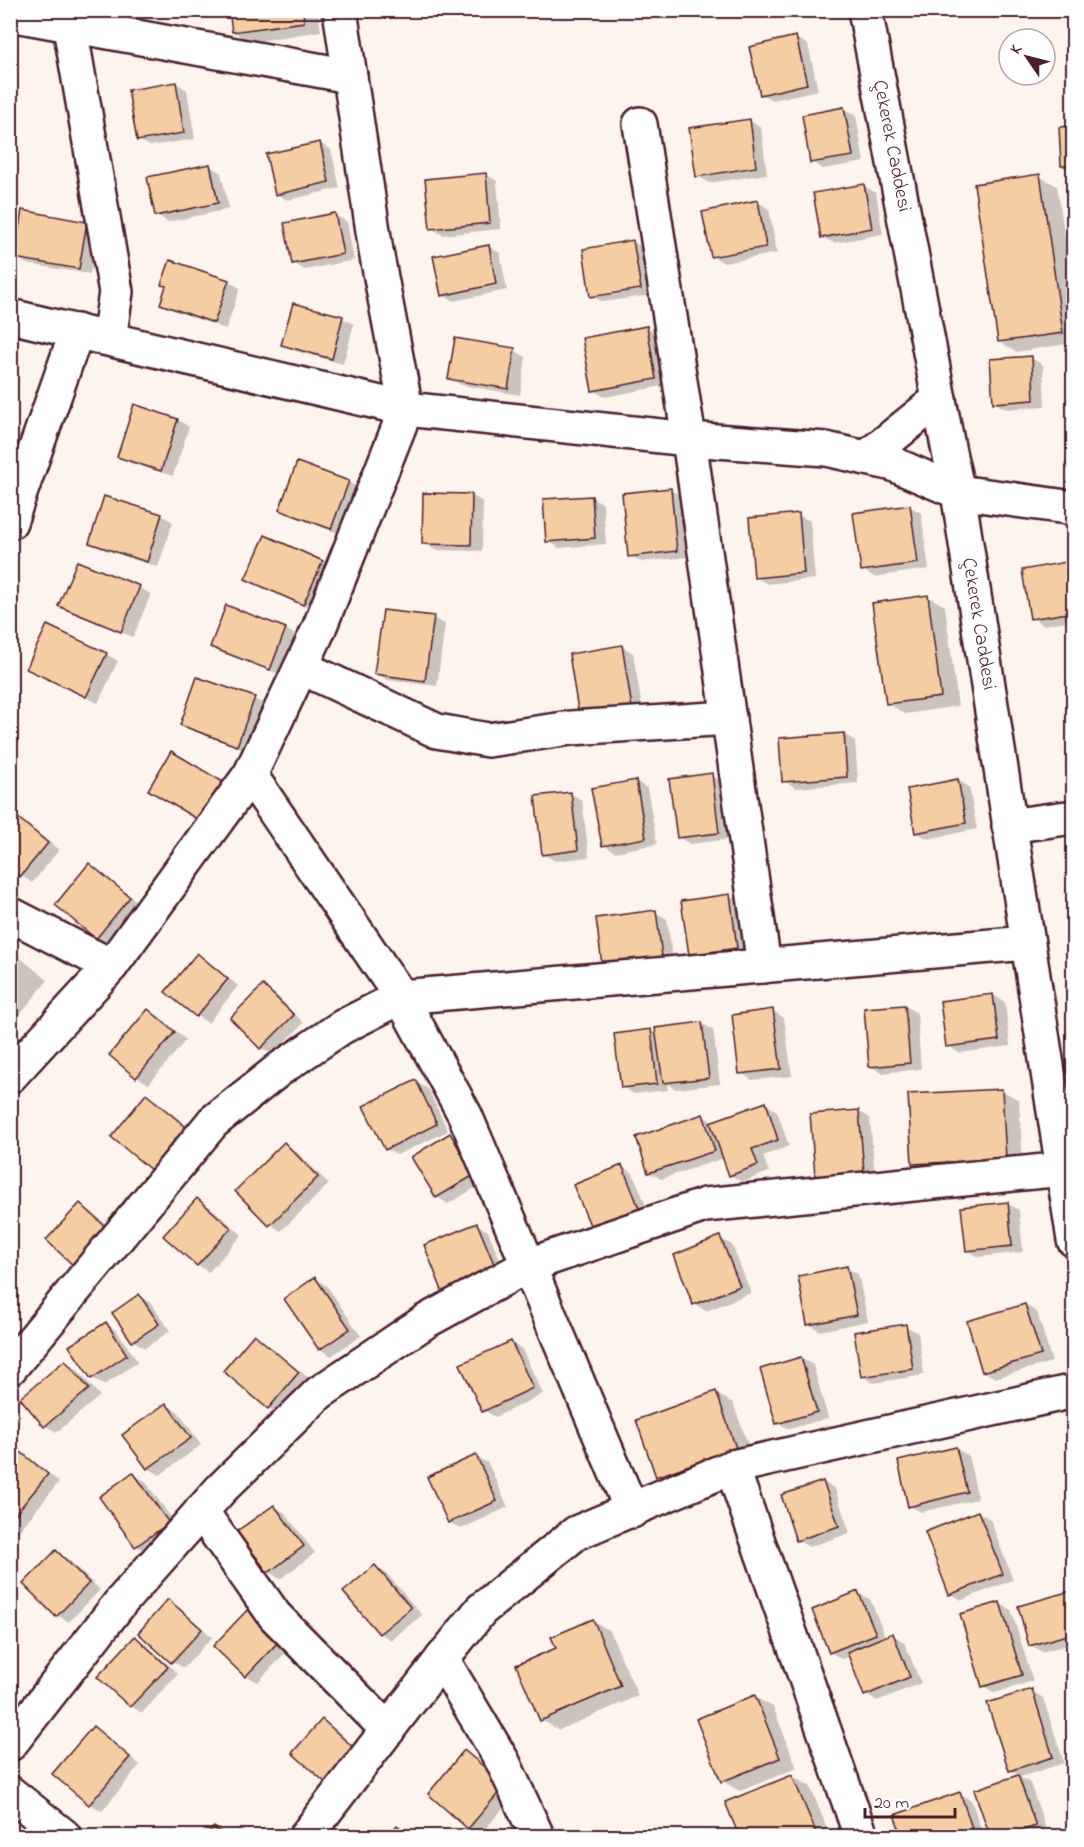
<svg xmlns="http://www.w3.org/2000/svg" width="1084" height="1847" viewBox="0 0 1084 1847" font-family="'Indie Flower',sans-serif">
<rect width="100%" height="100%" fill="#fdf5ed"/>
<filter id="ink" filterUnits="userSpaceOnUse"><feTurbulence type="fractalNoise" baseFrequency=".0167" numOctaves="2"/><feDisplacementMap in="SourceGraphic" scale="12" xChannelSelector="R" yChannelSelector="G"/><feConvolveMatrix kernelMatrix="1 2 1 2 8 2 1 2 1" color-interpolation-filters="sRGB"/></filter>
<g filter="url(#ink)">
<g fill="#0003">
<path d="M231 10H318L321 31 251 42 234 32Z"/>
<path d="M796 38 808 45 818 90 773 100 761 94Z"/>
<path d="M176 83 187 90 195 139 150 146 138 140Z"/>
<path d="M844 109 856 116 864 162 823 169 812 162Z"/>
<path d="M750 121 761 127 767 174 709 183 698 176Z"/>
<path d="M1074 128V172L1062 165Z"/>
<path d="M320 143 331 150 340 188 288 200 276 194Z"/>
<path d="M210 166 221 173 229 209 168 222 157 215Z"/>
<path d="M485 174 497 181 501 229 443 235 431 228Z"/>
<path d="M1039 176 1057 186 1074 298V343L1016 352 999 342Z"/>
<path d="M864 186 876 193 883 234 834 243 822 237Z"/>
<path d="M758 202 769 209 777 253 724 263 712 256Z"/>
<path d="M335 215 347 222 354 260 305 270 293 263Z"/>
<path d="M87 223 98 230 90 274 27 264 15 257Z"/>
<path d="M633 242 645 249 652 295 603 302 592 296Z"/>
<path d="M489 247 500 253 507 290 454 301 442 295Z"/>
<path d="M228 281 240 288 226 329 173 310 162 303 167 287 163 284Z"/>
<path d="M342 318 354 324 343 364 295 351 283 344Z"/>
<path d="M646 328 658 334 667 385 605 397 593 390Z"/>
<path d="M514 350 526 357 520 395 461 385 450 379Z"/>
<path d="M1031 358 1043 365 1045 406 1006 409 994 402Z"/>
<path d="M135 406 178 420 189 427 173 476 130 463 119 456Z"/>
<path d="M348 482 360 489 343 535 293 516 281 510Z"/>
<path d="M670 490 682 496 688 557 641 562 630 556Z"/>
<path d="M471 495 483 502 482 551 435 550 424 543Z"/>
<path d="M592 497 603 504 606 544 559 548 548 541Z"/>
<path d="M909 506 921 513 929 569 874 577 863 570Z"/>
<path d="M161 515 173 522 158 567 102 549 90 543Z"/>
<path d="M798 515 810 521 815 579 767 584 755 577Z"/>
<path d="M266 537 334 569 315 611 247 579Z"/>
<path d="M1071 563 1074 564V620L1043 625 1032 618Z"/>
<path d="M139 588 151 594 133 637 71 612 60 605Z"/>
<path d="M927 596 945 606 958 706 905 714 887 703Z"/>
<path d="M227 607 286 629 297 636 282 675 223 653 212 646Z"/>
<path d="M433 618 445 624 437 686 387 680 376 673Z"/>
<path d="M621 646 633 653 643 714 592 723Z"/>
<path d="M106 654 118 661 98 703 28 669Z"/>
<path d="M254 699 266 705 249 751 193 731 181 724Z"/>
<path d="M844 734 855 741 858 783 796 788 784 781Z"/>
<path d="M711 775 723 782 730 839 690 844 678 837Z"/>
<path d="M958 780 969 787 977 829 928 839 916 832Z"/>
<path d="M635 781 647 788 657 844 615 852 603 845Z"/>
<path d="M571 794 582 800 589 857 555 861 543 854Z"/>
<path d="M10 810 59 850 32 883 10 868Z"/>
<path d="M90 865 101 872 141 905 109 945 97 938 57 905Z"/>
<path d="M729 896 741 903 749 954 702 960 690 954Z"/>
<path d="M655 912 667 919 673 963 615 971Z"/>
<path d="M10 950 48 980 10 1027Z"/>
<path d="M198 955 209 962 238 986 208 1023 197 1016Z"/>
<path d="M263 987 275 994 304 1023 273 1054 261 1048Z"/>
<path d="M993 995 1005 1002 1010 1046 959 1053 948 1046Z"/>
<path d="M905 1006 917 1013 921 1069 882 1073 870 1066Z"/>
<path d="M148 1011 160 1017 186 1040 149 1084 137 1077 111 1055Z"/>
<path d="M773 1011 784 1018 792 1076 752 1080 741 1073Z"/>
<path d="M701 1023 713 1030 720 1084 676 1089 667 1084 668 1090 634 1094 622 1087 650 1030 658 1035Z"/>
<path d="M416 1082 428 1089 448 1131 397 1155 386 1149Z"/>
<path d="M1001 1090 1019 1100 1023 1168 931 1173 913 1163Z"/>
<path d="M146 1096 158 1102 197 1134 164 1175 152 1168Z"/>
<path d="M765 1104 777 1111 789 1146 763 1156 769 1172 742 1182 730 1175 724 1158 661 1179 649 1172 703 1116 714 1122Z"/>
<path d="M858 1111 870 1118 875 1178 829 1182 817 1175Z"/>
<path d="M450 1135 462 1142 485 1182 448 1204 437 1197Z"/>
<path d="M284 1144 296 1151 329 1184 281 1231 270 1224Z"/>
<path d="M622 1166 633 1173 652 1220 605 1238Z"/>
<path d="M198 1200 209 1206 242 1235 209 1272 197 1265Z"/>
<path d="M1008 1204 1019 1210 1023 1252 979 1257 967 1250Z"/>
<path d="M80 1205 92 1212 122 1239 78 1268Z"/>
<path d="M477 1225 488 1231 509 1282 458 1303Z"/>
<path d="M720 1238 732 1245 751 1293 706 1311 695 1304Z"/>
<path d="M846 1268 858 1274 868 1321 820 1331 809 1324Z"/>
<path d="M316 1279 327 1286 361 1336 331 1356 320 1349Z"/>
<path d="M139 1296 151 1303 170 1331 145 1348 134 1341 114 1313Z"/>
<path d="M1025 1305 1037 1312 1052 1362 995 1378 984 1371Z"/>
<path d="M106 1324 117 1331 138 1362 104 1385 92 1378Z"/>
<path d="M906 1326 918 1333 924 1375 874 1383 862 1376Z"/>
<path d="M254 1336 265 1343 310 1379 280 1414 269 1408Z"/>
<path d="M510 1342 522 1349 543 1394 495 1417 484 1410Z"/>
<path d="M801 1358 813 1365 828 1418 789 1429 777 1423Z"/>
<path d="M65 1362 77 1369 100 1396 57 1432 45 1426Z"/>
<path d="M715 1393 733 1403 753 1458 675 1486 657 1476Z"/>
<path d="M166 1405 178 1411 201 1445 160 1475 148 1468 124 1435Z"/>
<path d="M12 1447 24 1453 59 1482 19 1531 10 1526V1449Z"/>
<path d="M956 1449 968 1455 978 1499 921 1512 910 1506Z"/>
<path d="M476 1457 488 1463 508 1507 461 1529 449 1522Z"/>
<path d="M133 1474 145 1481 180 1530 148 1553 136 1546Z"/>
<path d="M823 1482 835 1489 850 1533 809 1547 797 1540Z"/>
<path d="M274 1506 285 1513 315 1553 280 1579 269 1572Z"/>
<path d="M978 1512 990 1519 1013 1580 962 1600 951 1594Z"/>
<path d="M56 1552 68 1559 100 1590 69 1622 57 1615Z"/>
<path d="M376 1567 387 1574 422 1615 391 1640 380 1633Z"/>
<path d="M1074 1591V1643L1042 1652 1031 1645Z"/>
<path d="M858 1593 870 1599 886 1638 893 1635 904 1642 921 1683 877 1701 865 1695 850 1656 842 1659 830 1652Z"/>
<path d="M168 1601 180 1608 212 1637 184 1668 172 1661Z"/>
<path d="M1000 1604 1011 1610 1033 1681 995 1693 983 1686Z"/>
<path d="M249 1610 292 1646 258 1682 246 1676Z"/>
<path d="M593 1621 610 1631 638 1696 559 1730 541 1720 558 1649Z"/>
<path d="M135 1638 147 1645 178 1674 142 1713 131 1706Z"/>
<path d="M1032 1691 1043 1698 1064 1763 1020 1777 1030 1783 1047 1832 1034 1836H991L976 1791 1020 1776 1010 1770Z"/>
<path d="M755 1697 773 1707 797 1768 740 1791 722 1781Z"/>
<path d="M322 1721 334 1728 368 1759 329 1784Z"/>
<path d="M93 1728 105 1735 140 1765 102 1811 90 1804 54 1774Z"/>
<path d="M465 1752 476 1759 507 1784 512 1798 481 1834 469 1827Z"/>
<path d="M792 1776 810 1786 830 1836H741L727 1803Z"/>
<path d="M960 1794 971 1800 983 1834 976 1836H903L896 1815Z"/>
</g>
<g fill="#f4cda3" stroke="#4a1f2b" stroke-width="1.5">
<path d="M229 10H303L304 22 232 32Z"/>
<path d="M796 36 807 84 760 95 749 47Z"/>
<path d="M176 82 184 133 137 141 128 90Z"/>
<path d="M844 107 853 156 810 163 802 115Z"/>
<path d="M750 119 756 167 696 177 689 128Z"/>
<path d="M1074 126V166H1061L1059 127Z"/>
<path d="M320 142 329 182 275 195 266 154Z"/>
<path d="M210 164 218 203 155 216 147 177Z"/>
<path d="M486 173 490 223 430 229 425 179Z"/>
<path d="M1040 174 1063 333 998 342 974 184Z"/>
<path d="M864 184 872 228 821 238 813 193Z"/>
<path d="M758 200 766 247 711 257 702 212Z"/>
<path d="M22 210 87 222 79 269 14 258Z"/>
<path d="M335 213 343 254 292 264 284 223Z"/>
<path d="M1074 219V265L1073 266 1066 220Z"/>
<path d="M633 240 641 289 590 297 583 249Z"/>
<path d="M489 245 496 284 441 296 433 256Z"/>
<path d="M170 260 229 280 214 323 160 304 166 286 161 285Z"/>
<path d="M293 303 343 316 332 359 281 345Z"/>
<path d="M647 326 656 379 592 391 582 338Z"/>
<path d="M455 338 515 348 508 389 448 379Z"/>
<path d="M1032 356 1034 400 993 403 990 359Z"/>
<path d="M134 404 178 419 161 471 117 457Z"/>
<path d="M297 462 349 481 331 529 279 510Z"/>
<path d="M671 488 677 551 628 557 622 493Z"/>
<path d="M423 493 472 494 471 545 422 544Z"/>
<path d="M104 496 162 514 147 562 89 543Z"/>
<path d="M592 496 595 538 546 542 543 499Z"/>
<path d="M910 505 918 563 861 571 853 513Z"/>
<path d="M799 513 804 573 754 578 749 518Z"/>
<path d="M265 535 323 561 303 605 245 579Z"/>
<path d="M77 561 140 586 121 632 58 606Z"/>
<path d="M1071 561 1074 575V612L1030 619 1022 570Z"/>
<path d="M928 595 941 697 886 704 872 603Z"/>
<path d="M226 605 286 628 270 670 210 647Z"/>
<path d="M383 610 434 616 425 681 374 674Z"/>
<path d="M47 625 107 653 86 697 26 669Z"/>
<path d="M622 645 632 708 579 717 569 654Z"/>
<path d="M197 677 255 697 237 746 180 725Z"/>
<path d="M844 733 847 777 782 782 779 738Z"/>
<path d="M171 751 223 782 200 821 148 790Z"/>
<path d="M712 773 719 833 677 838 669 779Z"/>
<path d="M958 779 966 823 915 833 907 789Z"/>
<path d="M636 780 646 838 602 846 591 788Z"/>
<path d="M571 792 578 850 542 855 535 796Z"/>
<path d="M10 811 48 843 20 877 10 870Z"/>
<path d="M89 863 130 897 96 939 55 905Z"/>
<path d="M730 894 737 948 689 955 681 901Z"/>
<path d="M656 910 662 957 602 965 596 918Z"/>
<path d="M197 953 228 979 196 1017 165 992Z"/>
<path d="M263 985 294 1015 260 1049 230 1018Z"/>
<path d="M993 994 999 1040 946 1047 940 1001Z"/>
<path d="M905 1005 910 1063 869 1067 864 1008Z"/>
<path d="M148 1009 175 1032 136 1078 109 1055Z"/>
<path d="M773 1009 781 1069 739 1074 732 1015Z"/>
<path d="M702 1022 709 1078 663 1083 655 1028Z"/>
<path d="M651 1029 657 1084 621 1088 614 1034Z"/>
<path d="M416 1080 437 1124 385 1150 363 1106Z"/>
<path d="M1002 1089 1006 1159 912 1164 908 1094Z"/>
<path d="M146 1094 186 1127 151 1170 111 1137Z"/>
<path d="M766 1102 778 1140 752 1149 758 1165 729 1176 710 1122Z"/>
<path d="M859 1110 864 1172 815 1176 810 1114Z"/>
<path d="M703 1114 715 1151 648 1173 636 1137Z"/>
<path d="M450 1133 474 1175 436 1198 411 1157Z"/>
<path d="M284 1142 318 1177 269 1226 235 1191Z"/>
<path d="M622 1165 641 1213 593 1232 573 1185Z"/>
<path d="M197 1198 231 1228 197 1266 163 1236Z"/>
<path d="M1008 1202 1012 1246 966 1251 961 1207Z"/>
<path d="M80 1203 111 1232 77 1269 46 1240Z"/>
<path d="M477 1223 499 1276 445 1298 424 1245Z"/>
<path d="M720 1236 740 1286 693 1305 674 1255Z"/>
<path d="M847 1266 857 1315 807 1325 798 1276Z"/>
<path d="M315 1277 350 1329 319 1350 284 1299Z"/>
<path d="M139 1294 159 1324 132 1342 112 1313Z"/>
<path d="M1025 1304 1041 1355 982 1372 967 1321Z"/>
<path d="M106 1322 127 1355 91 1379 69 1346Z"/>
<path d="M906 1324 913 1369 861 1377 854 1332Z"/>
<path d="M254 1334 299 1372 268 1409 223 1371Z"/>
<path d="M511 1341 533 1388 482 1412 460 1364Z"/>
<path d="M801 1357 817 1412 776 1424 760 1369Z"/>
<path d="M65 1360 89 1389 44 1427 20 1398Z"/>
<path d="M716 1391 736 1448 656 1477 636 1420Z"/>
<path d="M166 1403 191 1438 147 1469 122 1435Z"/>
<path d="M12 1445 48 1474 10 1521V1446Z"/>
<path d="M956 1447 967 1492 908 1507 898 1461Z"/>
<path d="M476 1455 497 1501 448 1523 427 1477Z"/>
<path d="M133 1472 169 1523 135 1547 99 1497Z"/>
<path d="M823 1481 839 1526 796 1541 781 1495Z"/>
<path d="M274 1505 304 1546 268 1573 237 1531Z"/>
<path d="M978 1511 1003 1574 949 1595 925 1532Z"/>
<path d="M56 1550 89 1583 56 1617 23 1584Z"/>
<path d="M375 1565 411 1608 379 1634 343 1592Z"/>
<path d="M1074 1590V1633L1029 1646 1018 1606Z"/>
<path d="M858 1591 876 1634 829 1653 812 1610Z"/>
<path d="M168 1599 202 1629 171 1663 138 1633Z"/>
<path d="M1000 1602 1022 1675 982 1687 960 1614Z"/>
<path d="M249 1608 281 1639 245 1677 213 1646Z"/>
<path d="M593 1619 621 1686 540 1721 516 1665 556 1648 551 1637Z"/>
<path d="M893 1633 910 1677 864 1696 847 1652Z"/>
<path d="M135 1636 168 1667 130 1707 97 1677Z"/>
<path d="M1032 1689 1053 1757 1009 1771 987 1703Z"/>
<path d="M755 1695 780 1758 721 1782 696 1719Z"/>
<path d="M322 1719 357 1751 328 1785 292 1753Z"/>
<path d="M93 1726 130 1757 89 1805 52 1774Z"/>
<path d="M464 1750 496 1777 492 1782 501 1790 468 1829 428 1794Z"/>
<path d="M792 1775 816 1832 805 1836H739L725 1802Z"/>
<path d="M1018 1775 1036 1826 1004 1836H990L974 1790Z"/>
<path d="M960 1792 972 1828 947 1836H902L894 1815Z"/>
<path d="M397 1825 411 1836H388Z"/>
<path d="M214 1827 225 1836H205Z"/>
</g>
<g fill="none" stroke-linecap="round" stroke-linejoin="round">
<defs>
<g id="street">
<path d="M67 10 116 292 109 339"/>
<path d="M10 14 350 76"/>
<path d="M640 124 689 439 764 966"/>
<path d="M10 316 406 409 689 439 826 449 893 464 958 492"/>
<path d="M866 458 939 399"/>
<path d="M10 522 77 331"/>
<path d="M301 667 437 731 488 740 571 728 729 718"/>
<path d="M250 775 401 997 465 1115 632 1511"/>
<path d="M1009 826 1074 817"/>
<path d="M10 914 111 966"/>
<path d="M10 1076 111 966 250 775 318 631 406 409 376 251 340 10"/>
<path d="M10 1368 213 1122 281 1068 342 1027 401 997 1027 943"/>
<path d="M732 1467 861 1836"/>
<path d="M201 1511 275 1616 388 1730"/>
<path d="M442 1659 503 1762 537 1836"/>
<path d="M10 1744 120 1603 221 1489 319 1393 426 1321 529 1265 705 1205 1064 1169"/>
<path d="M10 1793 64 1836"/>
<path d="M306 1836 442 1659 481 1610 576 1533 732 1467 1074 1391"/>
</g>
<g id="secondary">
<path d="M865 10 949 452 958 492 1074 1240"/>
<path d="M958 492 1074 508"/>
</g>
</defs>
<use href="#street" stroke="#4a1f2b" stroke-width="38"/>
<use href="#secondary" stroke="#4a1f2b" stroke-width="38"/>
<use href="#street" stroke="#fff" stroke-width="33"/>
<use href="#secondary" stroke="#fff" stroke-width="33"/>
</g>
</g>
<g text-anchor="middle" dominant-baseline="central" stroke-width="4.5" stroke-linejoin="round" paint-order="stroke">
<g font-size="20" fill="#4a1f2b" stroke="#fff">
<text transform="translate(891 146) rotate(79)">Çekerek Caddesi</text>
<text transform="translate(978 624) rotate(81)">Çekerek Caddesi</text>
</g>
</g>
<rect width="1084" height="1847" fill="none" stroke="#fff" stroke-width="36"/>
<rect x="18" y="18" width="1048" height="1811" fill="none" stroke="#4a1f2b" stroke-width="2" filter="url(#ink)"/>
<g transform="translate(1027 57) rotate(305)"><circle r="28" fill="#ffffff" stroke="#b7a5aa" stroke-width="1.5"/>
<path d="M0-4.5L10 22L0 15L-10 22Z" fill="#4a1f2b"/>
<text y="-9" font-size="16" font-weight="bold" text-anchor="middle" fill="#4a1f2b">K</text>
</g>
<path d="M865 1808v9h90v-9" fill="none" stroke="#4a1f2b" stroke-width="3"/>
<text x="874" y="1808" font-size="18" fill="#4a1f2b" stroke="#ffffff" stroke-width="4.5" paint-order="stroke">20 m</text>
</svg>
